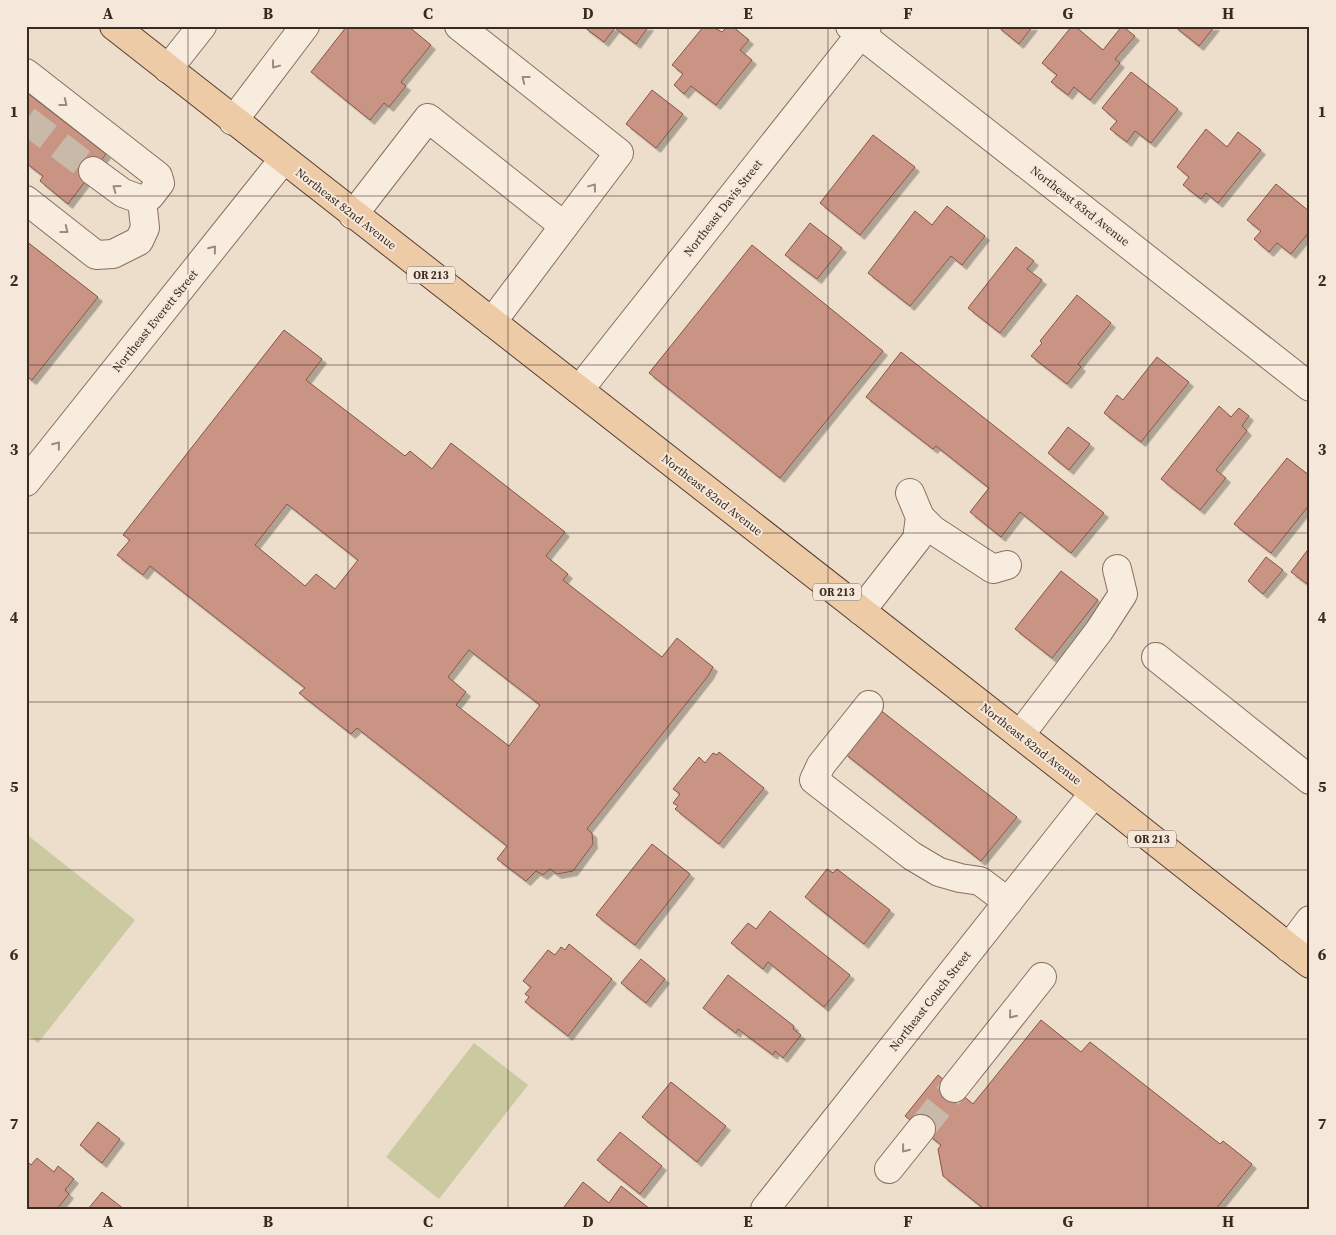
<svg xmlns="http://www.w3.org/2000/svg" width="1336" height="1235" viewBox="0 0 1336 1235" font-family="'Source Serif 4',serif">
<defs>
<filter id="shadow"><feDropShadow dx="4.5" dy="4.5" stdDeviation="0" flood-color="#0004"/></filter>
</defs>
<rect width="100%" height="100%" fill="#edddcb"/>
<g fill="#cbc99f">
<path d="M26 834 135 920 38 1043 26 1034Z"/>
<path d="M474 1043 528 1085 439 1199 386 1157Z"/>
</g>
<g fill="#c99483" stroke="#875547" fill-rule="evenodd" filter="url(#shadow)">
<path d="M347 26H408L431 45 401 82 406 86 389 107 384 103 370 120 311 72Z"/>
<path d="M585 26H649L636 44 615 28 604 42 584 27Z"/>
<path d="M704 26H711L722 32 728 26H732L749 40 740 50 752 60 716 105 691 86 684 94 674 85 683 74 672 65Z"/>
<path d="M997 26H1033L1019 44Z"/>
<path d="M1072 26H1075L1103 50 1122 26 1135 36 1115 59 1120 63 1090 100 1074 87 1068 95 1051 82 1057 75 1042 63Z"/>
<path d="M1174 26H1215L1199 46Z"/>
<path d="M1131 72 1178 109 1151 143 1135 131 1127 142 1110 129 1117 121 1102 108Z"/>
<path d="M652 90 683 114 656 148 626 124Z"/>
<path d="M26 92 106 154 68 204 40 181 43 176 26 163Z"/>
<path d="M1206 129 1227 147 1238 132 1261 150 1218 203 1206 193 1201 199 1183 185 1189 177 1177 167Z"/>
<path d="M873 135 915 167 860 235 820 203Z"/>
<path d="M1276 184 1310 212V231L1291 254 1277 243 1269 252 1254 239 1261 231 1247 220Z"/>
<path d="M947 206 985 236 962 265 951 256 910 306 868 273 915 211 932 225Z"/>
<path d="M810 223 842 248 817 279 785 255Z"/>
<path d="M26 241 98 297 32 380 26 376Z"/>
<path d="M752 245 883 351 780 478 649 373Z"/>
<path d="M1016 247 1034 261 1027 269 1042 280 1000 333 968 308Z"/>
<path d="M1077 295 1111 323 1078 364 1081 367 1067 384 1031 356 1042 343 1040 341Z"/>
<path d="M284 330 322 359 306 380 405 456 410 451 432 469 451 443 565 532 546 556 568 574 563 580 662 657 677 638 713 667 708 676 587 829 592 833 593 844 573 871 557 874 550 869 543 875 536 871 526 881 497 859 507 846 357 728 351 734 299 693 305 688 150 566 143 575 117 555 130 540 123 535ZM287 504 358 560 335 589 316 574 305 586 255 545ZM469 650 540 705 509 746 456 705 466 692 448 677Z"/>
<path d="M901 352 1104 513 1071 553 1020 512 1001 537 970 512 989 488 936 446 933 449 866 397Z"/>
<path d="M1157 357 1189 382 1141 442 1104 413 1117 395 1123 400Z"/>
<path d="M1219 406 1231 417 1239 408 1249 416 1242 426 1247 431 1216 470 1226 478 1200 510 1161 479Z"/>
<path d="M1068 427 1090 444 1069 470 1048 453Z"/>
<path d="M1287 458 1310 476V504L1271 553 1234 524Z"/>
<path d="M1310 547V586L1291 572Z"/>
<path d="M1266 557 1283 570 1263 594 1248 581Z"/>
<path d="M1061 571 1098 600 1052 658 1015 629Z"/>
<path d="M879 709 1017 817 981 861 844 753Z"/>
<path d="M719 752 764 788 719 844 675 809 678 806 673 803 680 794 673 789 699 757 705 763 713 753 717 755Z"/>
<path d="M652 844 690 874 635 945 596 915Z"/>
<path d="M827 869 833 873 837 869 890 910 864 944 805 897Z"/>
<path d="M770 911 850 975 824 1007 768 962 763 969 731 943 748 923 756 929Z"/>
<path d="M569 944 612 979 568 1036 525 1002 529 997 525 994 531 987 523 981 548 950 555 955 561 947 565 950Z"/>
<path d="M641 959 665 979 646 1003 621 983Z"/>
<path d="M728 975 794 1026 793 1029 801 1035 783 1058 775 1051 773 1055 738 1029 736 1033 703 1008Z"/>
<path d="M1041 1020 1081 1052 1090 1042 1220 1144 1223 1141 1252 1164 1216 1209H984L943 1176 938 1149 941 1145 905 1116 938 1075 973 1104Z"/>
<path d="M671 1082 726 1126 697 1162 642 1117Z"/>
<path d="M98 1122 120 1139 102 1163 80 1145Z"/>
<path d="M620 1132 662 1166 640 1194 597 1160Z"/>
<path d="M37 1158 54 1172 58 1166 74 1179 65 1190 69 1194 57 1209H26V1166L29 1163 31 1165Z"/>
<path d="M583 1182 609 1203 621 1186 650 1209H567L564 1207Z"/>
<path d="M102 1192 124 1209H88Z"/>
</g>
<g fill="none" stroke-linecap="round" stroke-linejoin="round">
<g stroke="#c9b9a9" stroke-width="28" stroke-dasharray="28 14" stroke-linecap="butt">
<path d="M26 120 93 171"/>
<path d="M921 1129 954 1088"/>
</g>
<defs>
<g id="minor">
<path d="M459 26 619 153 492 322"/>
<path d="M850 26 1310 387"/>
<path d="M168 69 202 26"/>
<path d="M26 73 158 176 160 183 150 196 142 200 123 193 93 171"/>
<path d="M233 121 305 26"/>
<path d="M26 200 96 255 113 254 139 241 145 228 142 200"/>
<path d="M353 215 428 118 564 226"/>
<path d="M579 390 867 26"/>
<path d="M26 482 283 160"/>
<path d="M920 517 933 530 993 569 1007 565"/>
<path d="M861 611 917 539 920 517 910 493"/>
<path d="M1156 657 1310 780"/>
<path d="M869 705 821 765 814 780 912 856 939 872 960 878 980 881 1008 902"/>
<path d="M1020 735 1099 631 1123 594 1117 569"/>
<path d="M1289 948 1310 920"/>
<path d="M954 1088 1042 977"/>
<path d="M889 1169 921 1129"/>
<path d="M765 1209 1094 793"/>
</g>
<path id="major" d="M114 26 1094 793 1310 964"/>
</defs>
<use href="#minor" stroke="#896f60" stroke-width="30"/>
<use href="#major" stroke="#573e33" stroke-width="30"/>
<use href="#minor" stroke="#f8ecde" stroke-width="28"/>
<use href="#major" stroke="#edcba6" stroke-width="28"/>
</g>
<defs><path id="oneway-chevron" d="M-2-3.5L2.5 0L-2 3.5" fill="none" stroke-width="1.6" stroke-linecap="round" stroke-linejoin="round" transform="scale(1.25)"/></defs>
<g stroke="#998b80">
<use href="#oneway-chevron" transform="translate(275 65) rotate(127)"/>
<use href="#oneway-chevron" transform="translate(525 79) rotate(-142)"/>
<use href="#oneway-chevron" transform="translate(64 103) rotate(38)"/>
<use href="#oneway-chevron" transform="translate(593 187) rotate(-53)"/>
<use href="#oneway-chevron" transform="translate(116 188) rotate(-144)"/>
<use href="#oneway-chevron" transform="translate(65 230) rotate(38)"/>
<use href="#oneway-chevron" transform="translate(213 249) rotate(-51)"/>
<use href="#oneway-chevron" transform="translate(57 445) rotate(-51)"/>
<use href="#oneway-chevron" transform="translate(1012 1015) rotate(129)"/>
<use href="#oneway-chevron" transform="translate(905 1149) rotate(129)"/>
</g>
<path fill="none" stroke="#3a2a22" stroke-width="1" stroke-opacity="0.55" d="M188 26V1209M348 26V1209M508 26V1209M668 26V1209M828 26V1209M988 26V1209M1148 26V1209M26 196H1310M26 365H1310M26 533H1310M26 702H1310M26 870H1310M26 1039H1310"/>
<g text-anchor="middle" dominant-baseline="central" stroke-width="4" stroke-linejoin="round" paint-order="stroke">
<g fill="#f5e8da" stroke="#726359" stroke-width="1">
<rect x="407" y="266.5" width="48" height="17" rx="4"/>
<rect x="813" y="583.5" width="48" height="17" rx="4"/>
<rect x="1128" y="830.5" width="48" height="17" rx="4"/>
</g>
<g font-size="11" font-weight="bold" fill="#3a2a22">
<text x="431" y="275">OR 213</text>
<text x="837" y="592">OR 213</text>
<text x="1152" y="839">OR 213</text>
</g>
<g font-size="12" fill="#3a2a22" stroke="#f5e8da">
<text transform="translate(1080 206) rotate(38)">Northeast 83rd Avenue</text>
<text transform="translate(723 208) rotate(-52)">Northeast Davis Street</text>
<text transform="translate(346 209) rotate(38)">Northeast 82nd Avenue</text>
<text transform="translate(155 321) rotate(-51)">Northeast Everett Street</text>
<text transform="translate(712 495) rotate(38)">Northeast 82nd Avenue</text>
<text transform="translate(1031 744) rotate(38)">Northeast 82nd Avenue</text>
<text transform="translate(930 1001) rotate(-52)">Northeast Couch Street</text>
</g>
</g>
<rect width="1336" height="1235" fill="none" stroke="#f5e8da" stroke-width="55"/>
<rect x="28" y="28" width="1280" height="1180" fill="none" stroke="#3a2a22" stroke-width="2"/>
<g font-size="16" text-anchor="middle" font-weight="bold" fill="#3a2a22">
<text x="108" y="19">A</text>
<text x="268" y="19">B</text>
<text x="428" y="19">C</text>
<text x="588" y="19">D</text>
<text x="748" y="19">E</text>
<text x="908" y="19">F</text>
<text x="1068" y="19">G</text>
<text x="1228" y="19">H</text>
<text x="14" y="117">1</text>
<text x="1322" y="117">1</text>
<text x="14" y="286">2</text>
<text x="1322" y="286">2</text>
<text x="14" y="455">3</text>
<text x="1322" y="455">3</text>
<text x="14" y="623">4</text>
<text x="1322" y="623">4</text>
<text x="14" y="792">5</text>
<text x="1322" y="792">5</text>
<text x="14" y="960">6</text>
<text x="1322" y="960">6</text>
<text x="14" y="1129">7</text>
<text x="1322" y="1129">7</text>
<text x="108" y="1227">A</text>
<text x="268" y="1227">B</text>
<text x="428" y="1227">C</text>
<text x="588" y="1227">D</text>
<text x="748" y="1227">E</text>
<text x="908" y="1227">F</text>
<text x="1068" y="1227">G</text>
<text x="1228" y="1227">H</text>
</g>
</svg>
